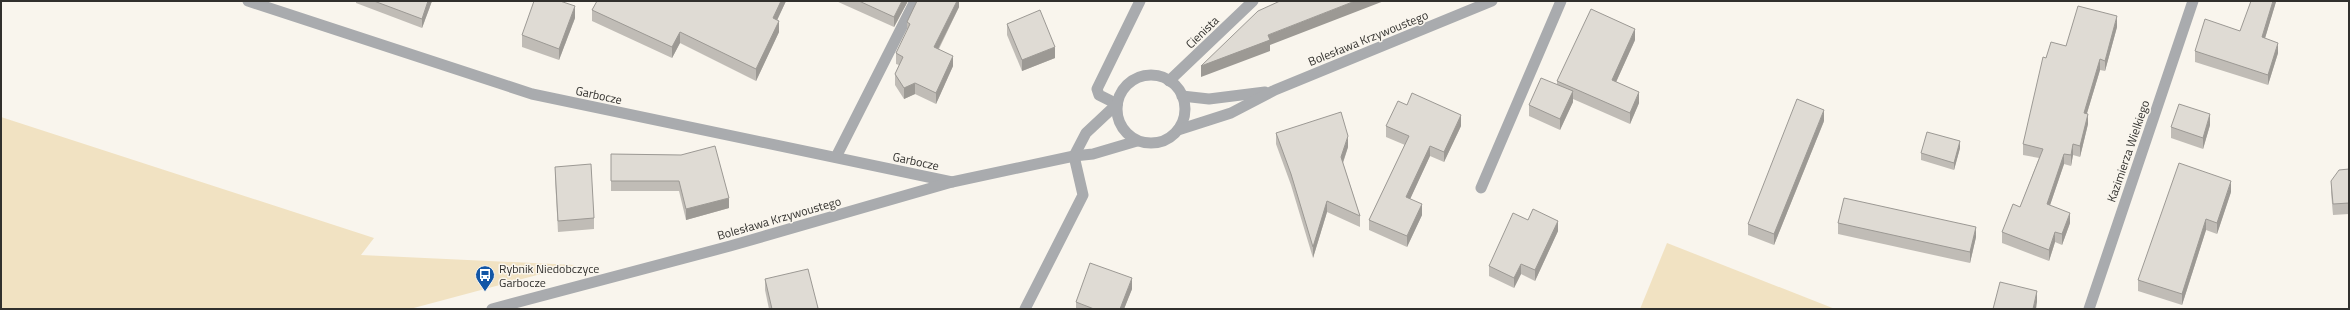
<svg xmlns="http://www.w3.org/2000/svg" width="2350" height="310" viewBox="0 0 2350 310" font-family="'Titillium Web',sans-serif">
<rect width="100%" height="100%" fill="#f9f5ed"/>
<g fill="#f1e2c2">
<path d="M1 117 374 238 361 255 575 265 410 309H1Z"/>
<path d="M1667 243 1835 309H1640Z"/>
</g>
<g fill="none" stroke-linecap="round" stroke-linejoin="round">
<g stroke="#a9abae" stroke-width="11">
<path d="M1117 104 1099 95 1097 89 1140 1"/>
<path d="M836 157 915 1"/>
<path d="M1481 188 1561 1"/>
<path d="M1025 309 1083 195 1074 156"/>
</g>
<g stroke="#a9abae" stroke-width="11">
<path d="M248 1 532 94 952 182"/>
<circle cx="1151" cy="109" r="34"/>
<path d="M1169 81 1253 1"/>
<path d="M1182 96 1209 99 1265 92"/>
<path d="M1178 130 1231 113 1275 90 1492 1"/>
<path d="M1074 156 1086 133 1117 104"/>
<path d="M492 309 730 246 952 182 1074 156 1093 154 1137 141"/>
<path d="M2089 309 2193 1"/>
</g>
</g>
<g fill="#c0bcb6">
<path d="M356 1H432L422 28 356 3Z"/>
<path d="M597 1H786L777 20 779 32 756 81 680 43 672 58 592 21V10Z"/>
<path d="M836 1H908L894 27Z"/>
<path d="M959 1V7L939 49 953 66 936 104 915 94 904 99 895 85V74L899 65 896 64V53L907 31V22Z"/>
<path d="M2276 1 2265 38 2278 53 2268 85 2195 62V51L2240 31Z"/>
<path d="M575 18 559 60 522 47V35Z"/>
<path d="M1007 24 1055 58 1022 71 1007 35Z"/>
<path d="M2117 27 2105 71 2100 70 2087 113 2088 124 2080 157 2073 155 2071 166 2064 164 2050 205 2070 223 2062 245 2055 242 2049 261 2002 243V232L2020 207 2039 158 2023 155V144L2046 58 2066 46Z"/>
<path d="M1635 40 1616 82 1639 103 1630 124 1573 99V102L1560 130 1529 116V105L1557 84V81Z"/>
<path d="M1824 121 1774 245 1748 235V224Z"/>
<path d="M2210 125 2203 149 2171 138V127Z"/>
<path d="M1386 126H1461L1444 162 1430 156 1410 199 1422 215 1407 247 1369 230V220L1405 145 1386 137Z"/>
<path d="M1276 133 1348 147 1343 163 1360 216V227L1327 212 1313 258 1291 185 1276 144Z"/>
<path d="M1960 148 1954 170 1921 160V153Z"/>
<path d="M611 154 681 155 729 208 686 220 679 191H611Z"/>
<path d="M555 167 594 218V229L558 232 555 178Z"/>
<path d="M2349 169V214L2333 215 2331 192V181Z"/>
<path d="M2231 192 2217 234 2206 230 2182 305 2138 291V280Z"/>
<path d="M1528 220 1558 231 1535 281 1521 274 1514 288 1489 276V266Z"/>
<path d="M1838 223 1976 237 1970 263 1838 234Z"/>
<path d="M765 279 818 309H769L765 290Z"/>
<path d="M1132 289 1124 309H1076V302Z"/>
</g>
<g fill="#9c9994">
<path d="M428 1H432L422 28V19Z"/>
<path d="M781 1H786L773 29V18Z"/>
<path d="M902 1H908L894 27V17Z"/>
<path d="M957 1H959V7L934 57V47Z"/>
<path d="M1355 1H1384L1270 45V51L1201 77V66L1268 35Z"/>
<path d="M2273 1H2276V2L2262 48V37Z"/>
<path d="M575 6V18L559 60V49Z"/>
<path d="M2117 16V27L2105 71V61Z"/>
<path d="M779 21V32L756 81V69Z"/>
<path d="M1635 29V40L1612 91V80Z"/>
<path d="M680 32V43L672 58V47Z"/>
<path d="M2278 43V53L2268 85V75Z"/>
<path d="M1055 47V58L1022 71V60Z"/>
<path d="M953 56V66L936 104V93Z"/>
<path d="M2100 59V70L2084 123V113Z"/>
<path d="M915 83V94L904 99V88Z"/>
<path d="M1573 91V102L1560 130V119Z"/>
<path d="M1639 92V103L1630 124V113Z"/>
<path d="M1824 110V121L1774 245V234Z"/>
<path d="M2088 114V124L2080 157V146Z"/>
<path d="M2210 114V125L2203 149V138Z"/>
<path d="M1461 115V126L1444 162V152Z"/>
<path d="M1348 136V147L1341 168V157Z"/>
<path d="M1960 141V148L1954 170V163Z"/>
<path d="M2073 144V155L2071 166V155Z"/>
<path d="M1430 146V156L1406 208V197Z"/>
<path d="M2064 154V164L2047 214V204Z"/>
<path d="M2231 181V192L2217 234V223Z"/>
<path d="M729 198V208L686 220V209Z"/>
<path d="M1327 201V212L1313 258V247Z"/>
<path d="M1422 204V215L1407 247V236Z"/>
<path d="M2070 213V223L2062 245V234Z"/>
<path d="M2206 219V230L2182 305V294Z"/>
<path d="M1558 221V231L1535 281V270Z"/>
<path d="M1976 227V237L1970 263V252Z"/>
<path d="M2055 232V242L2049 261V250Z"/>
<path d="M1521 264V274L1514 288V278Z"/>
<path d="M1132 278V289L1124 309H1120Z"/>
<path d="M2037 291V302L2036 309H2033Z"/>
</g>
<g fill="#dfdbd4" stroke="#9c9994">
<path d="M374 1H428L422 19Z"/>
<path d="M534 1H560L575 6 559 49 522 35Z"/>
<path d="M597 1H781L773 18 779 21 756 69 680 32 672 47 592 10Z"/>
<path d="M859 1H902L894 17Z"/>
<path d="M917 1H957L934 47 953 56 936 93 915 83 904 88 895 74 903 57 896 53 910 24 907 22Z"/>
<path d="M1280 1H1355L1268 35 1270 40 1201 66 1258 11Z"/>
<path d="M2251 1H2273L2262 37 2278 43 2268 75 2195 51 2205 19 2240 31Z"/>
<path d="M2078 6 2117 16 2105 61 2100 59 2084 113 2088 114 2080 146 2073 144 2071 155 2064 154 2047 204 2070 213 2062 234 2055 232 2049 250 2002 232 2013 204 2020 207 2043 149 2023 144 2043 57 2046 58 2051 42 2066 46Z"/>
<path d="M1591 9 1635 29 1612 80 1639 92 1630 113 1557 81Z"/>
<path d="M1040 10 1055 47 1022 60 1007 24Z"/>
<path d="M1541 78 1573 91 1560 119 1529 105Z"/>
<path d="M1412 93 1461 115 1444 152 1430 146 1406 197 1422 204 1407 236 1369 220 1409 136 1386 126 1398 101 1407 105Z"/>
<path d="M1797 99 1824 110 1774 234 1748 224Z"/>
<path d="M2179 104 2210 114 2203 138 2171 127Z"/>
<path d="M1341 112 1348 136 1341 157 1360 216 1327 201 1313 247 1291 174 1276 133Z"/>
<path d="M1927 132 1960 141 1954 163 1921 153Z"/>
<path d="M715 146 729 198 686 209 679 181H611V154L681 155Z"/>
<path d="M2179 163 2231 181 2217 223 2206 219 2182 294 2138 280Z"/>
<path d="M591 164 594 218 558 221 555 167Z"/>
<path d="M2349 169V203L2333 204 2331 181 2339 170Z"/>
<path d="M1844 198 1976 227 1970 252 1838 223Z"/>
<path d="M1533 209 1558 221 1535 270 1521 264 1514 278 1489 266 1513 213 1528 220Z"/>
<path d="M1090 263 1132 278 1120 309H1094L1076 302Z"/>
<path d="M808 269 818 308 815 309H772L765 279Z"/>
<path d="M2000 282 2037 291 2033 309H1993Z"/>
</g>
<defs>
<symbol id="bus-pin" viewBox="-11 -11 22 30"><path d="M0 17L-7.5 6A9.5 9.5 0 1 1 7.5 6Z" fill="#1256a6" stroke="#f9f5ed"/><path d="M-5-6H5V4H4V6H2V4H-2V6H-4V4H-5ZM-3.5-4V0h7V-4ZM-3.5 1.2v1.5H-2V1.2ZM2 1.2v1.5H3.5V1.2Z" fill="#fff"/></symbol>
</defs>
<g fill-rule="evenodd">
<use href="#bus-pin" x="474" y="264" width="22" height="30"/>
</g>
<g text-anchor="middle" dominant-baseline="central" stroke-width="3" stroke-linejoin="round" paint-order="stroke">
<g font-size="12" fill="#31302d" stroke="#f9f5ed">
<text transform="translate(1202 32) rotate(-44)">Cienista</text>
<text transform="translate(1368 38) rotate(-22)">Bolesława Krzywoustego</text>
<text transform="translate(599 95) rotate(12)">Garbocze</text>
<text transform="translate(2128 151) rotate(-71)">Kazimierza Wielkiego</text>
<text transform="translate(916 161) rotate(12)">Garbocze</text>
<text transform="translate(779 218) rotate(-16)">Bolesława Krzywoustego</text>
</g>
<g font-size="12" fill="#31302d" stroke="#f9f5ed" text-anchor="start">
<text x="499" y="268">Rybnik Niedobczyce<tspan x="499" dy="14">Garbocze</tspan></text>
</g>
</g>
<rect width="2350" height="310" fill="none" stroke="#31302d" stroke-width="4"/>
</svg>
